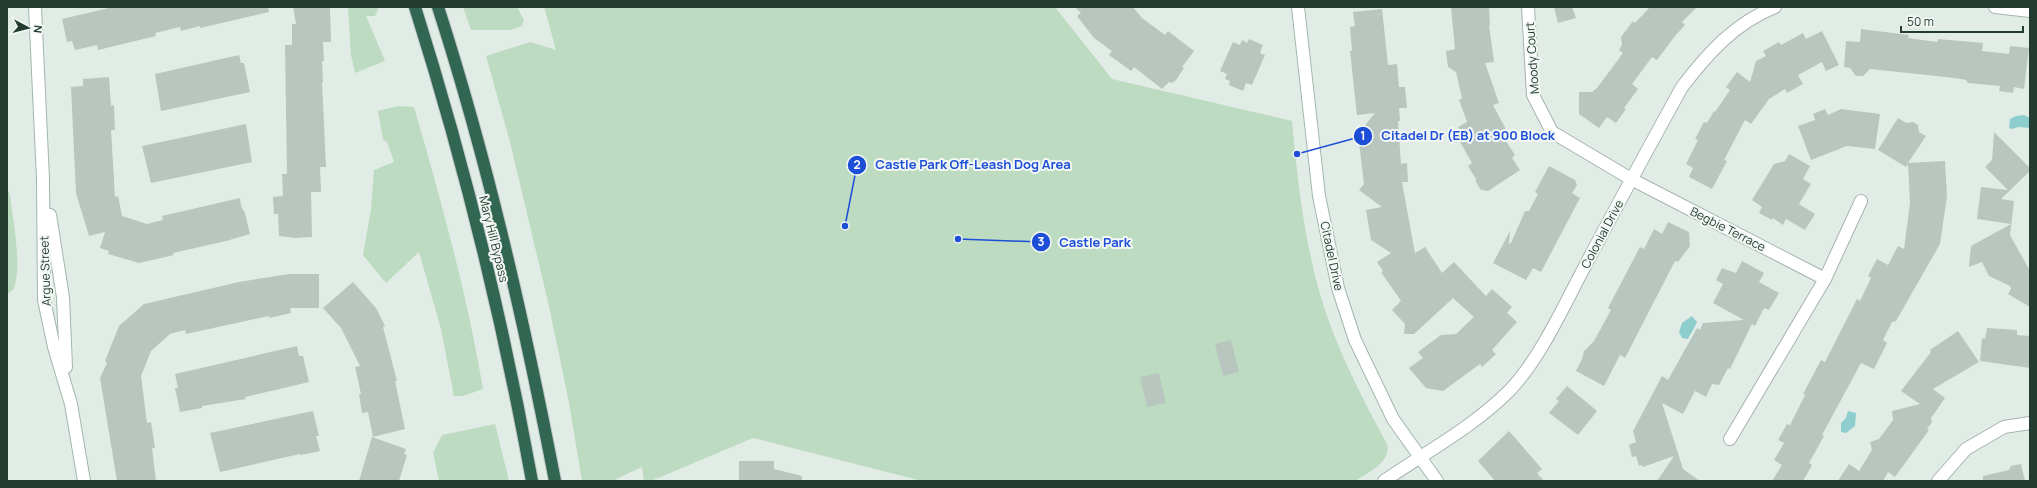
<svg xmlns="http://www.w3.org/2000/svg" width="2037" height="488" viewBox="0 0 2037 488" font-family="Manrope,sans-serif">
<rect width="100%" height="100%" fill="#e2ece6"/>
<g fill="#bddbc0">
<path d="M348 7H379L375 16H366L385 61 355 73 351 55Z"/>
<path d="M463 7H517L524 20 522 26 511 30H471Z"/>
<path d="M544 7H1055L1112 79 1292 121C1297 176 1303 230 1317 283 1332 340 1359 392 1387 444 1392 462 1367 473 1355 481H922L753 438 651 481H644L642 467 612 481H582L569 403 549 306 510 142 486 56 530 42 556 50Z"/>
<path d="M398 106 414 107C441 200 467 294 483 389L463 396H454L441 329 419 252 386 283 363 255 371 209 374 170 394 162 387 142 383 140 378 111Z"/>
<path d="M7 188 10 195C13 218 22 268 14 288 12 291 10 292 7 294Z"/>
<path d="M495 424 509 481H439L433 453 442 435Z"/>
</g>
<g fill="#8ecdcd">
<path d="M2024 115 2030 118V128L2019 127 2011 129 2009 128 2010 119 2016 116Z"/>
<path d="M1692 316 1697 322C1696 325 1690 335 1688 339L1682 338 1679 332 1682 323Z"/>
<path d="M1848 411 1856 413 1855 426 1846 433 1841 432V423L1846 418Z"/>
</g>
<g fill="#b8c6bf">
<path d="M113 7H268L269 12 200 28V26L181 31 180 27 155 33 156 36 98 50 97 45 75 50 72 41 67 42 62 19Z"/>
<path d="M293 7H330L331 42H323L324 61H322L323 82H322L326 167H320L321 192H311L312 237 295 238 279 236 278 214H274L273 197 283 196 282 174H287L285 45H292V24H296Z"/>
<path d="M1075 7H1133L1142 18 1165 35 1168 31 1194 51 1182 67 1184 68 1176 80 1172 83 1169 82 1162 89 1134 67 1131 71 1109 55 1112 51 1094 38 1077 16 1081 13Z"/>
<path d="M1451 7H1489L1490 25H1489L1494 62 1485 63 1499 103 1493 105 1509 135 1504 138 1515 155 1512 158 1520 170 1488 191 1481 190 1476 182V179L1468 166 1472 163 1460 142 1462 133 1458 127 1467 122 1459 100 1462 98 1456 72 1448 67 1446 51 1455 49Z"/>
<path d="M1554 7H1572L1576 18 1558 23Z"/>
<path d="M1650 7H1697L1682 22 1685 25 1675 36 1657 60 1652 57 1632 84 1638 89 1624 108 1626 109 1616 123 1607 117 1599 128 1579 114V92H1592L1597 88 1623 53 1619 50 1622 45 1621 37 1633 21 1635 23Z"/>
<path d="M1382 9 1388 65 1397 64 1399 87H1405L1407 108H1399L1400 121H1398L1401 164 1407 163 1408 182H1402L1415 253 1425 247 1442 273 1454 262 1486 296 1492 289 1512 307 1507 313 1517 322 1492 350 1496 354 1482 367 1480 364 1443 391 1426 388 1409 368 1423 358 1418 352 1441 335 1456 334 1474 317 1453 298 1414 334H1404L1405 324 1392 310 1401 301 1381 272 1383 271 1377 262 1391 253 1371 240 1366 210 1382 207 1359 190 1364 184 1358 134 1375 113 1357 115 1350 51H1352L1350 27 1355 26 1353 12Z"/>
<path d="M1861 29 1909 35 1908 38 1937 42 1938 39 1983 43 1982 51 2009 54 2010 46 2029 48 2024 89 2014 87 2013 93 1999 91 2000 86 1968 83 1966 80 1955 78 1870 69 1863 76H1856L1850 68 1844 67 1846 41 1860 42Z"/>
<path d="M1822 31 1839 65 1826 71 1822 62 1798 75 1803 84 1787 93 1785 89 1769 99 1751 124 1745 120 1724 160 1727 161 1712 189 1689 177 1693 168 1686 164 1698 140 1695 139 1704 122 1707 123 1714 111 1715 112 1730 90 1726 87 1737 72 1750 82 1756 61 1766 56 1763 51 1779 42 1781 45 1803 33 1806 39Z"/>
<path d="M1249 39 1263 45 1260 53 1265 55 1252 85 1246 83 1243 91 1229 85 1230 81 1225 79 1227 74 1220 71 1233 42 1240 45 1242 40 1247 43Z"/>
<path d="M239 55 241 63H244L250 92 161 111 155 74Z"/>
<path d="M109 77 111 106 114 105 115 130H111L115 197 118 196 122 216 147 224 163 220 162 216 240 198 241 206 245 213 250 234 226 241 173 253 174 255 139 263 108 254 109 251 100 248 105 232 89 236 76 193 71 87 83 86V79Z"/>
<path d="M1825 109 1828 115 1841 109 1880 114 1875 149 1847 146 1811 160 1798 126 1815 120 1813 114Z"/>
<path d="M1898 118 1906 123 1913 122 1918 125 1919 132 1926 136 1908 163 1945 161 1947 196 1940 244 1896 321 1892 322 1883 340 1887 343 1874 369 1861 363 1822 435 1824 436 1809 463 1812 465 1803 481H1772L1782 465 1774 460 1784 443 1778 440 1787 424 1790 425 1805 395 1803 394 1821 360 1825 362 1857 299 1860 301 1871 278 1868 276 1877 259 1888 265 1898 246 1904 249 1910 203 1908 164 1906 167 1878 150Z"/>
<path d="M246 124 252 162 151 183 142 146Z"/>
<path d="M1994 132 2030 168V171L2001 199 2014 201 2010 235 2030 271V307L2008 294 2011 289 2010 286 1989 276 1982 262 1969 267 1971 246 2011 224 1977 219 1981 187 2008 190 1985 167 1992 160Z"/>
<path d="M1789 154 1810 166 1803 179 1811 184 1799 204 1815 214 1805 230 1786 219 1783 225 1773 218 1772 220 1759 213 1762 207 1752 200 1774 164 1785 161Z"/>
<path d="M1549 166 1575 180 1577 185 1572 193 1580 198 1541 272 1533 268 1526 280 1493 263 1510 231 1509 244 1511 243 1525 211H1529L1538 194 1535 192Z"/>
<path d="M1668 222 1689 232 1690 246 1678 262 1675 261 1625 358 1620 355 1604 386 1576 371 1582 359 1584 351 1594 341 1611 310 1608 308 1640 247 1644 249 1654 229 1662 234Z"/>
<path d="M1742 261 1764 273 1759 282 1779 293 1769 310 1764 308 1755 326 1752 324 1730 369 1728 368 1719 385 1712 384 1706 397 1695 391 1683 414 1662 403 1683 469 1700 481H1657L1674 456 1643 467 1642 465 1639 466 1636 456 1632 457 1629 445 1636 442 1633 431 1662 376 1668 380 1697 328 1700 330 1703 323 1744 320 1713 303 1723 284 1716 280 1722 268 1736 273Z"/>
<path d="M289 274H319V308H290L291 313 269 318V316L186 334 185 330 170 334 151 351 141 376 147 423 151 422 154 441 155 448H152L156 481H117L100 378 107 363 105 361 119 326 144 304 239 282Z"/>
<path d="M353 282 376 308 385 326 383 327 397 381H395L405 429 373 437 368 412 362 413 359 394H361L355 367 360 366 341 328 323 308Z"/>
<path d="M1987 328 2017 330V335L2030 336V368L1980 361 1982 338 1985 339Z"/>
<path d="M1958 331 1979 362 1933 389 1945 398 1931 418 1932 422 1927 429 1929 430 1895 477 1888 472 1883 481H1838L1849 464 1859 471 1872 450 1870 442 1879 439 1893 420 1892 411 1920 404 1901 391 1931 352 1930 350Z"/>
<path d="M1231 340 1239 372 1223 376 1215 344Z"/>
<path d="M297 346 299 356H303L309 382 245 397 246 399 202 406V408L180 412 175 388H178L175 374Z"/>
<path d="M1159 373 1166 403 1147 407 1140 377Z"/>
<path d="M1567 386 1597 411 1578 435 1549 413 1559 401 1556 399Z"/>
<path d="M313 411 319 436H316L320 451 301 455 300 454 220 472 210 433Z"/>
<path d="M1509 431 1542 469 1537 473 1544 481H1495L1478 461Z"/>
<path d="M372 437 406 449 404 454 407 455 399 481H359Z"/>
<path d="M739 461H774V469L802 476V481H739Z"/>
<path d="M2021 464 2025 481H1983V476L2009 470 2011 466Z"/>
</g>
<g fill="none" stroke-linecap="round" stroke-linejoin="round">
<defs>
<g id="street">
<path d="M1528 7 1533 95 1552 132 1631 179 1825 279"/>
<path d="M1995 7 2030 11"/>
<path d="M1730 439 1825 279 1861 201"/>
<path d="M1384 481C1426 452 1473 427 1509 391 1540 359 1563 307 1584 268 1616 207 1649 147 1682 87 1708 53 1735 23 1775 7"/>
<path d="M1938 481 1966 449 2004 427 2030 423"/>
</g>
<g id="secondary">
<path d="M35 7 43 179 44 300 54 347 71 404 84 481"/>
<path d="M1298 7 1319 196 1338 288 1355 340 1393 419 1437 481"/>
<path d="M50 215 63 297 66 367"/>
</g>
<g id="highway">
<path d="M415 7C464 162 503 321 532 481"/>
<path d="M438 7C488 162 524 321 555 481"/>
</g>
</defs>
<use href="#street" stroke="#a5b4ac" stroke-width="14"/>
<use href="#secondary" stroke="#a1b7ac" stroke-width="14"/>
<use href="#highway" stroke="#c1c8c5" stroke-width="14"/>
<use href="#street" stroke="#fff" stroke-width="12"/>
<use href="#secondary" stroke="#fff" stroke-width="12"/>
<use href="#highway" stroke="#316653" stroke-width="12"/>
</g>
<g text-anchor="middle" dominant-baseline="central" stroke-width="4" stroke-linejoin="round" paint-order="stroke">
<g font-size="12" fill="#233c31" stroke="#f3f8f5">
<text transform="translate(1532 58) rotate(-94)">Moody Court</text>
<text transform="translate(1728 229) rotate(27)">Begbie Terrace</text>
<text transform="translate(1602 234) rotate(-62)">Colonial Drive</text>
<text transform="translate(494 239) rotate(76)">Mary Hill Bypass</text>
<text transform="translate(1332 256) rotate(78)">Citadel Drive</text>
<text transform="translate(45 271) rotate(-92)">Argue Street</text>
</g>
</g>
<path fill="none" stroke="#1d4ed8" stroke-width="1.5" d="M1297 154L1363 136M845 226L857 165M958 239L1041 242"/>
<g fill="#1d4ed8" stroke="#f3f8f5" stroke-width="1.5">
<circle cx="1297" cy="154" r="4"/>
<circle cx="845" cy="226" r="4"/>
<circle cx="958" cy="239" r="4"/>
<circle cx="1363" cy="136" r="10"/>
<circle cx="857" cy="165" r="10"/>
<circle cx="1041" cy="242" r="10"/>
</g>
<g font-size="12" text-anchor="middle" font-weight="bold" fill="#fff">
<text x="1363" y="140">1</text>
<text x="857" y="169">2</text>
<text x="1041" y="246">3</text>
</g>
<g font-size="13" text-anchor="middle" font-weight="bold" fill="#1d4ed8" stroke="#f3f8f5" stroke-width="4" stroke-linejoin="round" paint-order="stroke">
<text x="1468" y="140">Citadel Dr (EB) at 900 Block</text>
<text x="973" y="169">Castle Park Off-Leash Dog Area</text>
<text x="1095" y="247">Castle Park</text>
</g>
<rect width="2037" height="488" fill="none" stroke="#233c31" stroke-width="16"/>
<g transform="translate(28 28) rotate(97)" stroke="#f3f8f5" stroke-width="3" paint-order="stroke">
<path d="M0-3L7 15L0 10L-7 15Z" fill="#233c31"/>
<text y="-6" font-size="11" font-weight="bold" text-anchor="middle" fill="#233c31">N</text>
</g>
<path d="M1901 26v6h122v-6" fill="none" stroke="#233c31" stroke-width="2"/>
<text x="1907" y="26" font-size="12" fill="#233c31" stroke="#f3f8f5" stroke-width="3" paint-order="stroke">50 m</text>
</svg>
